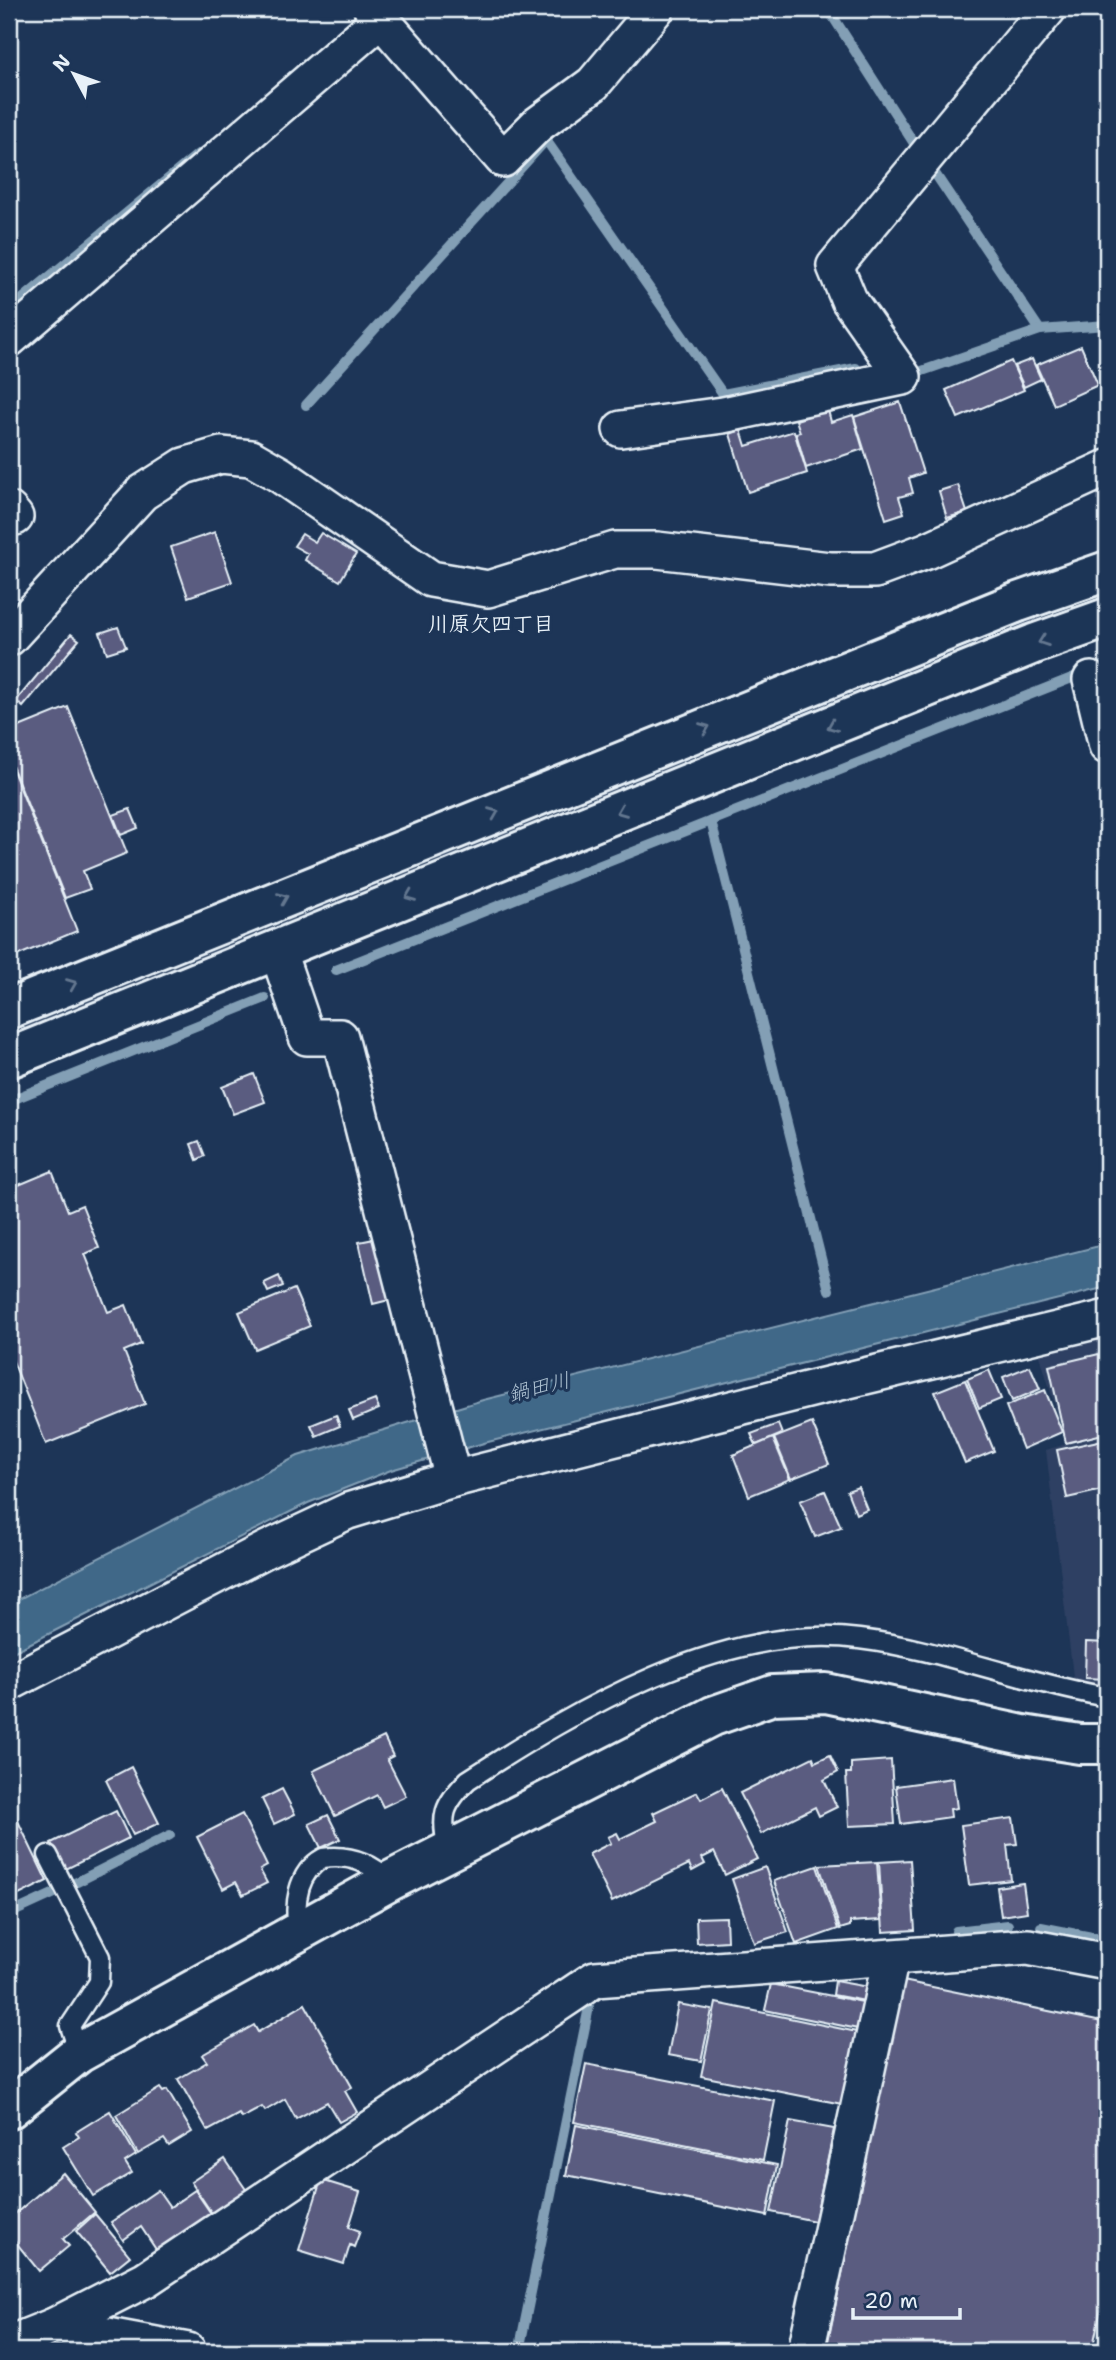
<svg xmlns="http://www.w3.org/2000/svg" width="1116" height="2360" viewBox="0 0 1116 2360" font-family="'Shantell Sans','Klee One',sans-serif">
<rect width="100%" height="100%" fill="#1d3557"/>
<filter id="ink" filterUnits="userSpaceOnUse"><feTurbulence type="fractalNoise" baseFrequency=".0143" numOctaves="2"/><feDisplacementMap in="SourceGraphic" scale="14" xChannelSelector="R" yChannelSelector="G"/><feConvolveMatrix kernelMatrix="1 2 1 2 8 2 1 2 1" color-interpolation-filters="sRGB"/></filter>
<g filter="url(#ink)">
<path fill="#2f4163" d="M1107 1334V1689L1074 1684 1046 1450 1066 1444 1039 1352Z"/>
<path fill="#406888" stroke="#839fb5" stroke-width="2" d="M1107 1244V1287L484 1443 391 1470 308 1503 9 1654V1604L298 1456 483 1400Z"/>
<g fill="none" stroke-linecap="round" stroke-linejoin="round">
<g stroke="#839fb5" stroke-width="10">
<path d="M828 9 917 148"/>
<path d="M546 140 723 394 856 368"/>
<path d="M930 166 1040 330"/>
<path d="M9 310 198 154"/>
<path d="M922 371 1040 330 1107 325"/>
<path d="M306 405 548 138"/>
<path d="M711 821 829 1290"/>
<path d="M336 970 1107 664"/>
<path d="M9 1101 265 998"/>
<path d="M73 1884 170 1835"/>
<path d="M9 1914 57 1892"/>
<path d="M1041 1927 1107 1940"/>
<path d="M956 1931 1008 1925"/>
<path d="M519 2351 589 2007"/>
<path d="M1105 2351 1107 2342"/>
</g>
</g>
<g fill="#5a5c80" stroke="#e8f1f8" stroke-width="2">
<path d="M1081 346 1098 385 1054 405 1036 365Z"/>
<path d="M1032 359 1041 379 1024 387 1014 366Z"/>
<path d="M1011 361 1024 390 958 418 946 390Z"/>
<path d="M900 402 923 473 909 478 913 493 899 497 904 513 886 519 854 417Z"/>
<path d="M828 410 831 422 853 415 863 449 806 468 796 433 800 432 796 420Z"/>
<path d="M741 430 746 446 794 431 807 473 748 492 730 434Z"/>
<path d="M958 485 967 512 947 518 939 491Z"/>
<path d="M215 532 232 582 188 597 171 547Z"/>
<path d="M321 533 356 554 340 581 305 560 308 554 294 546 302 534 315 542Z"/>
<path d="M118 627 126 647 107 653 100 633Z"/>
<path d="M71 634 79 640 23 707 16 701Z"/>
<path d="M68 707 127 853 83 871 90 889 65 898 9 758V731Z"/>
<path d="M12 768 77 931 9 959V769Z"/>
<path d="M130 809 138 828 121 835 113 815Z"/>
<path d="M254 1074 265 1102 233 1114 222 1087Z"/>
<path d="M199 1141 205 1156 197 1160 191 1144Z"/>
<path d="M52 1171 68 1211 82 1205 99 1248 85 1254 108 1312 126 1305 141 1344 124 1351 145 1404 46 1444 9 1351V1189Z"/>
<path d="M379 1238 393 1299 373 1304 359 1242Z"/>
<path d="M279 1276 283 1286 268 1292 264 1283Z"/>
<path d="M294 1289 310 1326 255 1349 239 1312Z"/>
<path d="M1107 1352V1433L1066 1443 1049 1366Z"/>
<path d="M1030 1366 1040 1389 1012 1401 1003 1377Z"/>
<path d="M989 1370 1001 1399 979 1408 967 1379Z"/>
<path d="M965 1380 994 1451 965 1463 935 1392Z"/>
<path d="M1045 1390 1062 1432 1023 1449 1006 1406Z"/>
<path d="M375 1400 379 1409 353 1420 349 1410Z"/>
<path d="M336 1415 340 1426 316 1436 311 1425Z"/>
<path d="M812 1423 829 1464 791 1479 774 1438Z"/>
<path d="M778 1424 782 1434 756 1445 751 1434Z"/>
<path d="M773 1438 790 1479 749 1496 733 1455Z"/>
<path d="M1107 1439V1489L1067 1498 1057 1450Z"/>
<path d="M858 1487 867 1509 856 1514 847 1491Z"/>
<path d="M825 1491 841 1527 815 1537 800 1501Z"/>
<path d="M1086 1642 1107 1643V1679L1085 1678Z"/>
<path d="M384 1737 393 1756 387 1759 406 1796 383 1807 377 1795 335 1816 313 1771Z"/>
<path d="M830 1755 838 1772 824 1780 837 1807 819 1816 815 1807 761 1834 740 1793 813 1757 815 1762Z"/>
<path d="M891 1760 895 1824 849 1826 846 1773H851V1763Z"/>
<path d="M131 1767 159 1823 133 1835 106 1780Z"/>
<path d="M953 1778 957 1808 950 1809 951 1817 901 1824 896 1786Z"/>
<path d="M722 1788 757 1859 725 1875 714 1852 702 1858 705 1864 692 1871 689 1864 612 1902 589 1854 611 1843 608 1837 617 1833 620 1839 657 1821 653 1813 697 1792 701 1799Z"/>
<path d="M282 1789 295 1814 274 1824 262 1799Z"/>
<path d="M116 1811 129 1838 64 1870 51 1843Z"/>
<path d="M242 1814 267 1866 260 1870 267 1883 243 1895 236 1882 223 1889 197 1837Z"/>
<path d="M15 1815 47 1881 9 1900V1817Z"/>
<path d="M328 1815 340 1839 321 1848 309 1824Z"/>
<path d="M1013 1818 1017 1844 1007 1845 1011 1880 969 1885 961 1825Z"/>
<path d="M910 1860 915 1930 883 1932 879 1862Z"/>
<path d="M877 1862 881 1920 850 1922V1926L840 1929 819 1865Z"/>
<path d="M817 1866 838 1929 796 1944 774 1881Z"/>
<path d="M765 1867 788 1932 754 1943 732 1879Z"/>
<path d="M1023 1883 1027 1912 1001 1916 997 1887Z"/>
<path d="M726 1917 727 1941 697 1943 696 1918Z"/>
<path d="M835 1981 868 1987 865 2001 833 1995Z"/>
<path d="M903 1981 1107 2023V2280L1092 2351H826Z"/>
<path d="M771 1984 863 2002 858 2029 765 2010Z"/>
<path d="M716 2003 857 2032 842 2104 701 2076Z"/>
<path d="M305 2004 352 2087 345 2091 357 2112 339 2122 327 2102 296 2119 285 2099 265 2111 262 2107 242 2118 239 2114 208 2131 178 2079 207 2062 202 2055 254 2025 258 2032Z"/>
<path d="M678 2004 712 2010 701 2061 668 2055Z"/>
<path d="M586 2064 775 2101 763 2160 574 2122Z"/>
<path d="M160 2088 163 2092 167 2090 192 2132 169 2146 164 2139 138 2154 116 2115Z"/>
<path d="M110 2111 136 2155 125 2162 132 2173 93 2196 63 2147 79 2137 76 2132Z"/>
<path d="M790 2121 834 2129 815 2221 771 2212Z"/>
<path d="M576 2125 777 2165 767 2216 566 2175Z"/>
<path d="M225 2159 247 2191 213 2215 191 2182Z"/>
<path d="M63 2173 95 2212 63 2239 69 2246 39 2271 9 2234V2219Z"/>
<path d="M321 2180 360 2192 349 2227 360 2231 354 2247 350 2245 344 2264 299 2250Z"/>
<path d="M158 2190 170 2207 195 2190 212 2215 157 2251 141 2227 123 2240 111 2222Z"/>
<path d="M95 2214 130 2256 110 2272 76 2231Z"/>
</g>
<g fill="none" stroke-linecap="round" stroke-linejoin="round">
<defs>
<g id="lane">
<path d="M448 1850C440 1816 443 1805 468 1780 578 1709 723 1622 859 1639 941 1649 1024 1683 1107 1697"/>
<path d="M48 1855 100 1957 99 1982 70 2026 79 2053"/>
<path d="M298 1933C294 1906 296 1873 323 1858 350 1854 371 1863 390 1881"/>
</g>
<g id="street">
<path d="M372 9 503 159 537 125 593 84 656 9"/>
<path d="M9 339 381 19"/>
<path d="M621 429 723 415 903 377 849 300 835 266 1048 9"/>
<path d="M9 510 15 517"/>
<path d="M9 638 142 493 184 466 221 455 251 458 279 474 431 579 488 589 615 550H657L830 570H875L926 551 1107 468"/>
<path d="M1091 680 1107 746"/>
<path d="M277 949 307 1037H340L453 1479"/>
<path d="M9 1683 267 1549 348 1511 453 1479 815 1388 1107 1318"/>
<path d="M54 2326 188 2351"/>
<path d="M9 2344 54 2326 146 2279 595 1979 1028 1947 1107 1962"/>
<path d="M806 2351 891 1958"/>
</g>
<g id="secondary">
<path d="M9 1009 1018 602 1107 571"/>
<path d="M9 1058 1034 644 1107 618"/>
<path d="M9 2109 79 2053 390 1881 713 1716 773 1695 826 1693 1023 1735 1080 1744H1107"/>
</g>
</defs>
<use href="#lane" stroke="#e8f1f8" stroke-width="23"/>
<use href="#street" stroke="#e8f1f8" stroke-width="40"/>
<use href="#secondary" stroke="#e8f1f8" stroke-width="44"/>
<use href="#lane" stroke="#1d3557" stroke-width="18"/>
<use href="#street" stroke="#1d3557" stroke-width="35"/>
<use href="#secondary" stroke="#1d3557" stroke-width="38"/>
</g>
<defs><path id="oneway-chevron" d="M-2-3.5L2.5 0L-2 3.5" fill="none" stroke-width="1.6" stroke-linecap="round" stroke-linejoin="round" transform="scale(1.75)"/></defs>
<g stroke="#64778f">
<use href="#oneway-chevron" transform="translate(1043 641) rotate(160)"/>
<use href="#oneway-chevron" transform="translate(832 726) rotate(158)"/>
<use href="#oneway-chevron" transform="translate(705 728) rotate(-22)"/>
<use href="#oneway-chevron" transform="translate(621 811) rotate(158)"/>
<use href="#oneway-chevron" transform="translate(494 813) rotate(-22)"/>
<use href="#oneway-chevron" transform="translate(410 896) rotate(158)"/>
<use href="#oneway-chevron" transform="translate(283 898) rotate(-22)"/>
<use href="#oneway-chevron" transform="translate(72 984) rotate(-22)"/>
</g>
</g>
<g text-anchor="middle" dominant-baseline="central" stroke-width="6" stroke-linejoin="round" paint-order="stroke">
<g font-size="21" font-weight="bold" fill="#e8f1f8" stroke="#1d3557">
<text x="491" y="624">川原欠四丁目</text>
</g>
<g font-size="21" font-style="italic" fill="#adc1d1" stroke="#1d3557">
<text transform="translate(539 1387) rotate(-14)">鍋田川</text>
</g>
</g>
<rect width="1116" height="2360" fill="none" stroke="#1d3557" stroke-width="35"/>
<rect x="18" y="18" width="1081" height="2325" fill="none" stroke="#e8f1f8" stroke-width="2.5" filter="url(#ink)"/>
<g transform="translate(74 74) rotate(311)" stroke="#1d3557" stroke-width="5" paint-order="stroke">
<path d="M0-5L12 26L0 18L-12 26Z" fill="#e8f1f8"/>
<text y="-10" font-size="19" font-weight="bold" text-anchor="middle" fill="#e8f1f8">N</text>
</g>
<path d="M853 2308v10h107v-10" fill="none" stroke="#e8f1f8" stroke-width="3.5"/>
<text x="864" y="2308" font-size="21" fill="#e8f1f8" stroke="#1d3557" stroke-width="5" paint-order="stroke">20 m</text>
</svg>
